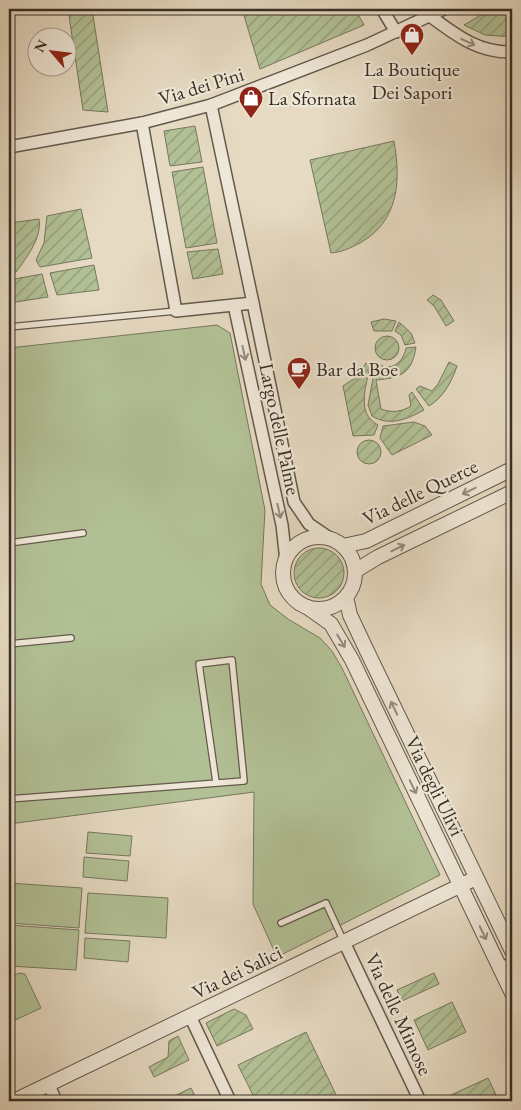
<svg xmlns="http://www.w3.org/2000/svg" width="521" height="1110" viewBox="0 0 521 1110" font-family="'EB Garamond',serif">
<defs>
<pattern id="garden-furrows" width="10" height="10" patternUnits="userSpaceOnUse" patternTransform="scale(1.25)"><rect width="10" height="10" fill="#b2c095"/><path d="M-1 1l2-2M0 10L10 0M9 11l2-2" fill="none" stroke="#929c79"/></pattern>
</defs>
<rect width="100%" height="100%" fill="#e6dac2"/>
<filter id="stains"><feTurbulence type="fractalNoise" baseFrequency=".004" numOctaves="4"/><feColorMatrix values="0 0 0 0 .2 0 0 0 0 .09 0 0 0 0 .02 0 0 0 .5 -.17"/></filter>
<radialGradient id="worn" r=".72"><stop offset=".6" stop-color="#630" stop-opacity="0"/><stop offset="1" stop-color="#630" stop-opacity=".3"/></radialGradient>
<g fill="#b2c095" stroke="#75785d">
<path d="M217 325 230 333 265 510 261 584 270 605 288 619 320 638 332 651 342 668 440 875 277 957 253 904 254 792 9 824V348Z"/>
<path d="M88 832 132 836 130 856 86 853Z"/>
<path d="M84 857 129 861 127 881 83 877Z"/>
<path d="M9 883 82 888 79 928 9 923Z"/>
<path d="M88 893 168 898 166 938 85 933Z"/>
<path d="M9 925 79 930 76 970 9 966Z"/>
<path d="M85 938 130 941 128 962 84 958Z"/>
<path d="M19 973 25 974 41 1008 9 1023V978Z"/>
</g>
<g fill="url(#garden-furrows)" stroke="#75785d">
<path d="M68 9H92L108 112 83 110Z"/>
<path d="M242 9H355L364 25 260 69Z"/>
<path d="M491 9H512V37L485 35 464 25Z"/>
<path d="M195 126 202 162 170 166 164 131Z"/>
<path d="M394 141C401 181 399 221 360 243 350 248 343 252 331 253L310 160Z"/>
<path d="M203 167 217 243 186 248 172 172Z"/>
<path d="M81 209 92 258 40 267 36 260 44 243 47 216Z"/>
<path d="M39 219C42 238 27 257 16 272L9 273V240L12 239 10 223Z"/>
<path d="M218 249 223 274 193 279 187 252Z"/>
<path d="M94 265 99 290 57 295 50 273Z"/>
<path d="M42 274 48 297 9 303V280Z"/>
<path d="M433 295 441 300 454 321 446 326 434 306 427 300Z"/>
<path d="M384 319 396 321 392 331H374L371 322Z"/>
<path d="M399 322 411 333 415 343 405 345 401 335 395 331Z"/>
<circle cx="387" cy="348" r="12"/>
<path d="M416 347C412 374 400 378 376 380L381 409C392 413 401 412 411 406L409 395 412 392 424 410C408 419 389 427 372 416L368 405 376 363C390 372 403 364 406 348Z"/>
<path d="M449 362 457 366C452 381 444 397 429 406L416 389 420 386 432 391 438 384Z"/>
<path d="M366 363 370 365C367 385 355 413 378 425L374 435 353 436 343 386 358 376Z"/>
<path d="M414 422 425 426 432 435 392 455 380 438 383 426Z"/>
<circle cx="369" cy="452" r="12"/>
<circle cx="319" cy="573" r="25"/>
<path d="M434 973 439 984 402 1001 397 990Z"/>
<path d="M452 1002 466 1032 428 1050 414 1020Z"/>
<path d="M234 1009 246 1015 253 1029 217 1046 206 1023Z"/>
<path d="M306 1032 339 1101H256L238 1065Z"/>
<path d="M178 1036 189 1060 154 1077 149 1067 168 1057 169 1041Z"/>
<path d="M488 1078 499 1101H452L449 1096Z"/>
<path d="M191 1088 197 1101H164Z"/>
</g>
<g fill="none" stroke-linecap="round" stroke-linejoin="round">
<defs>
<g id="service">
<path d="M9 327 176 311"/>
<path d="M9 543 83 533"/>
<path d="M9 644 71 638"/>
<path d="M9 799 244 781 232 660 199 664 216 782"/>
<path d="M281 923 326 903 344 942"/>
</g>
<g id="minor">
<path d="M382 9 396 32"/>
<path d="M430 16C456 35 478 53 512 52"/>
<path d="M142 123 176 311 253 303 211 105"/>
<path d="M9 147 142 123 211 105 367 45 444 9"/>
<path d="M253 303 294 502 309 524 331 539"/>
<path d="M234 305 282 525 286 561"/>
<path d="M344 942 420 1101"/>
<path d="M500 969 512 963"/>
<path d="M190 1016 230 1101"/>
<path d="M49 1085 56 1101"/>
</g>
<g id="tertiary">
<circle cx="319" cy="573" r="36"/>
<path d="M343 546 366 541 512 469"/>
<path d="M355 571 378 557 512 492"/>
<path d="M346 597 350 615 366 649 512 951"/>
<path d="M307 607 331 624 352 660 512 993"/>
<path d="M14 1101 476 878"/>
</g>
</defs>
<use href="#service" stroke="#645a4c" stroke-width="8"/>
<use href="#minor" stroke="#645a4c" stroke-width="14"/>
<use href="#tertiary" stroke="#645a4c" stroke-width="16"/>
<use href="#service" stroke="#efe7d7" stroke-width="5.5"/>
<use href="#minor" stroke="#efe7d7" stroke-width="11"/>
<use href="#tertiary" stroke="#efe7d7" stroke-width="14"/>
</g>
<defs><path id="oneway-shaft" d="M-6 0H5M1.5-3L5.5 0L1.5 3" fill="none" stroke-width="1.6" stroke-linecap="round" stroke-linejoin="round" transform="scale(1.25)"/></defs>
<g stroke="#948b7e">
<use href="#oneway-shaft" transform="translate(468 42) rotate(25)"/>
<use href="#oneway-shaft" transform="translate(244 353) rotate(78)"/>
<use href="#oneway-shaft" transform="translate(469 491) rotate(154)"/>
<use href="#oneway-shaft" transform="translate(279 511) rotate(77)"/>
<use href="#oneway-shaft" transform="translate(398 548) rotate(-26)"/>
<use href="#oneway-shaft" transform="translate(341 641) rotate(59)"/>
<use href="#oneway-shaft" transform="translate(394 708) rotate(-116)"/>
<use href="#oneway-shaft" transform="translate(413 787) rotate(64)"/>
<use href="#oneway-shaft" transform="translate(483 933) rotate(64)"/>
</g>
<defs>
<symbol id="shop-pin" viewBox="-11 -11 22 30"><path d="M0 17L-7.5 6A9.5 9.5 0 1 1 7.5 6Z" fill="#8f2418" stroke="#efe7d7"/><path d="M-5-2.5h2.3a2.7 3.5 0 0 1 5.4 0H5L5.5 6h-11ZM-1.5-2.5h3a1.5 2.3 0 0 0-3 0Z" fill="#fff"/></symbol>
<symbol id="cafe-pin" viewBox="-11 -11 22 30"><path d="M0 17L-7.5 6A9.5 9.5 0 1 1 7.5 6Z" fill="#8f2418" stroke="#efe7d7"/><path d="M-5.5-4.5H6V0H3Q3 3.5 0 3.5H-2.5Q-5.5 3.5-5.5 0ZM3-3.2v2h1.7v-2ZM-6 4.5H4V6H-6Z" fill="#fff"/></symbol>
</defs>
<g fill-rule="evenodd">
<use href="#shop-pin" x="398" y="21" width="28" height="38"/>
<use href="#shop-pin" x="237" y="84" width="28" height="38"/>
<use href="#cafe-pin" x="285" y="355" width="28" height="38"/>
</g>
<g text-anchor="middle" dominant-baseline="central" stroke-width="4.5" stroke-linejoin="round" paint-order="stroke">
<g font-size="20" fill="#382f25" stroke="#efe7d7" text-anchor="start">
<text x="412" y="69" text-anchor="middle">La Boutique<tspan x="412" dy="23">Dei Sapori</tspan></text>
<text x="268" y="98">La Sfornata</text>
<text x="316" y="369">Bar da Boe</text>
</g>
<g font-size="20" fill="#382f25" stroke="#efe7d7">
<text transform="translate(201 86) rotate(-17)">Via dei Pini</text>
<text transform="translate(280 429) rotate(78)">Largo delle Palme</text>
<text transform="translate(420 492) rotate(-26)">Via delle Querce</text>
<text transform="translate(435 786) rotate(64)">Via degli Ulivi</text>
<text transform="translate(237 972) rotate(-26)">Via dei Salici</text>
<text transform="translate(399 1014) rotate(65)">Via delle Mimose</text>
</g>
</g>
<rect width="521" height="1110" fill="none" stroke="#e6dac2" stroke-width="30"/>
<rect x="10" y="10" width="501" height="1090" fill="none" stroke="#382f25" stroke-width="2.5"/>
<rect x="15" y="15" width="491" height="1080" fill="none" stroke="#382f25"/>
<g transform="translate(52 52) rotate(298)"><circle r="24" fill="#efe7d7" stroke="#a69d90"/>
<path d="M0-4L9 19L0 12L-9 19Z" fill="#8f2418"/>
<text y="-8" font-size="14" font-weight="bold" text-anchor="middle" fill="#382f25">N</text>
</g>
<rect width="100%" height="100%" filter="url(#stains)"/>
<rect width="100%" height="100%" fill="url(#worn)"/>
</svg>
